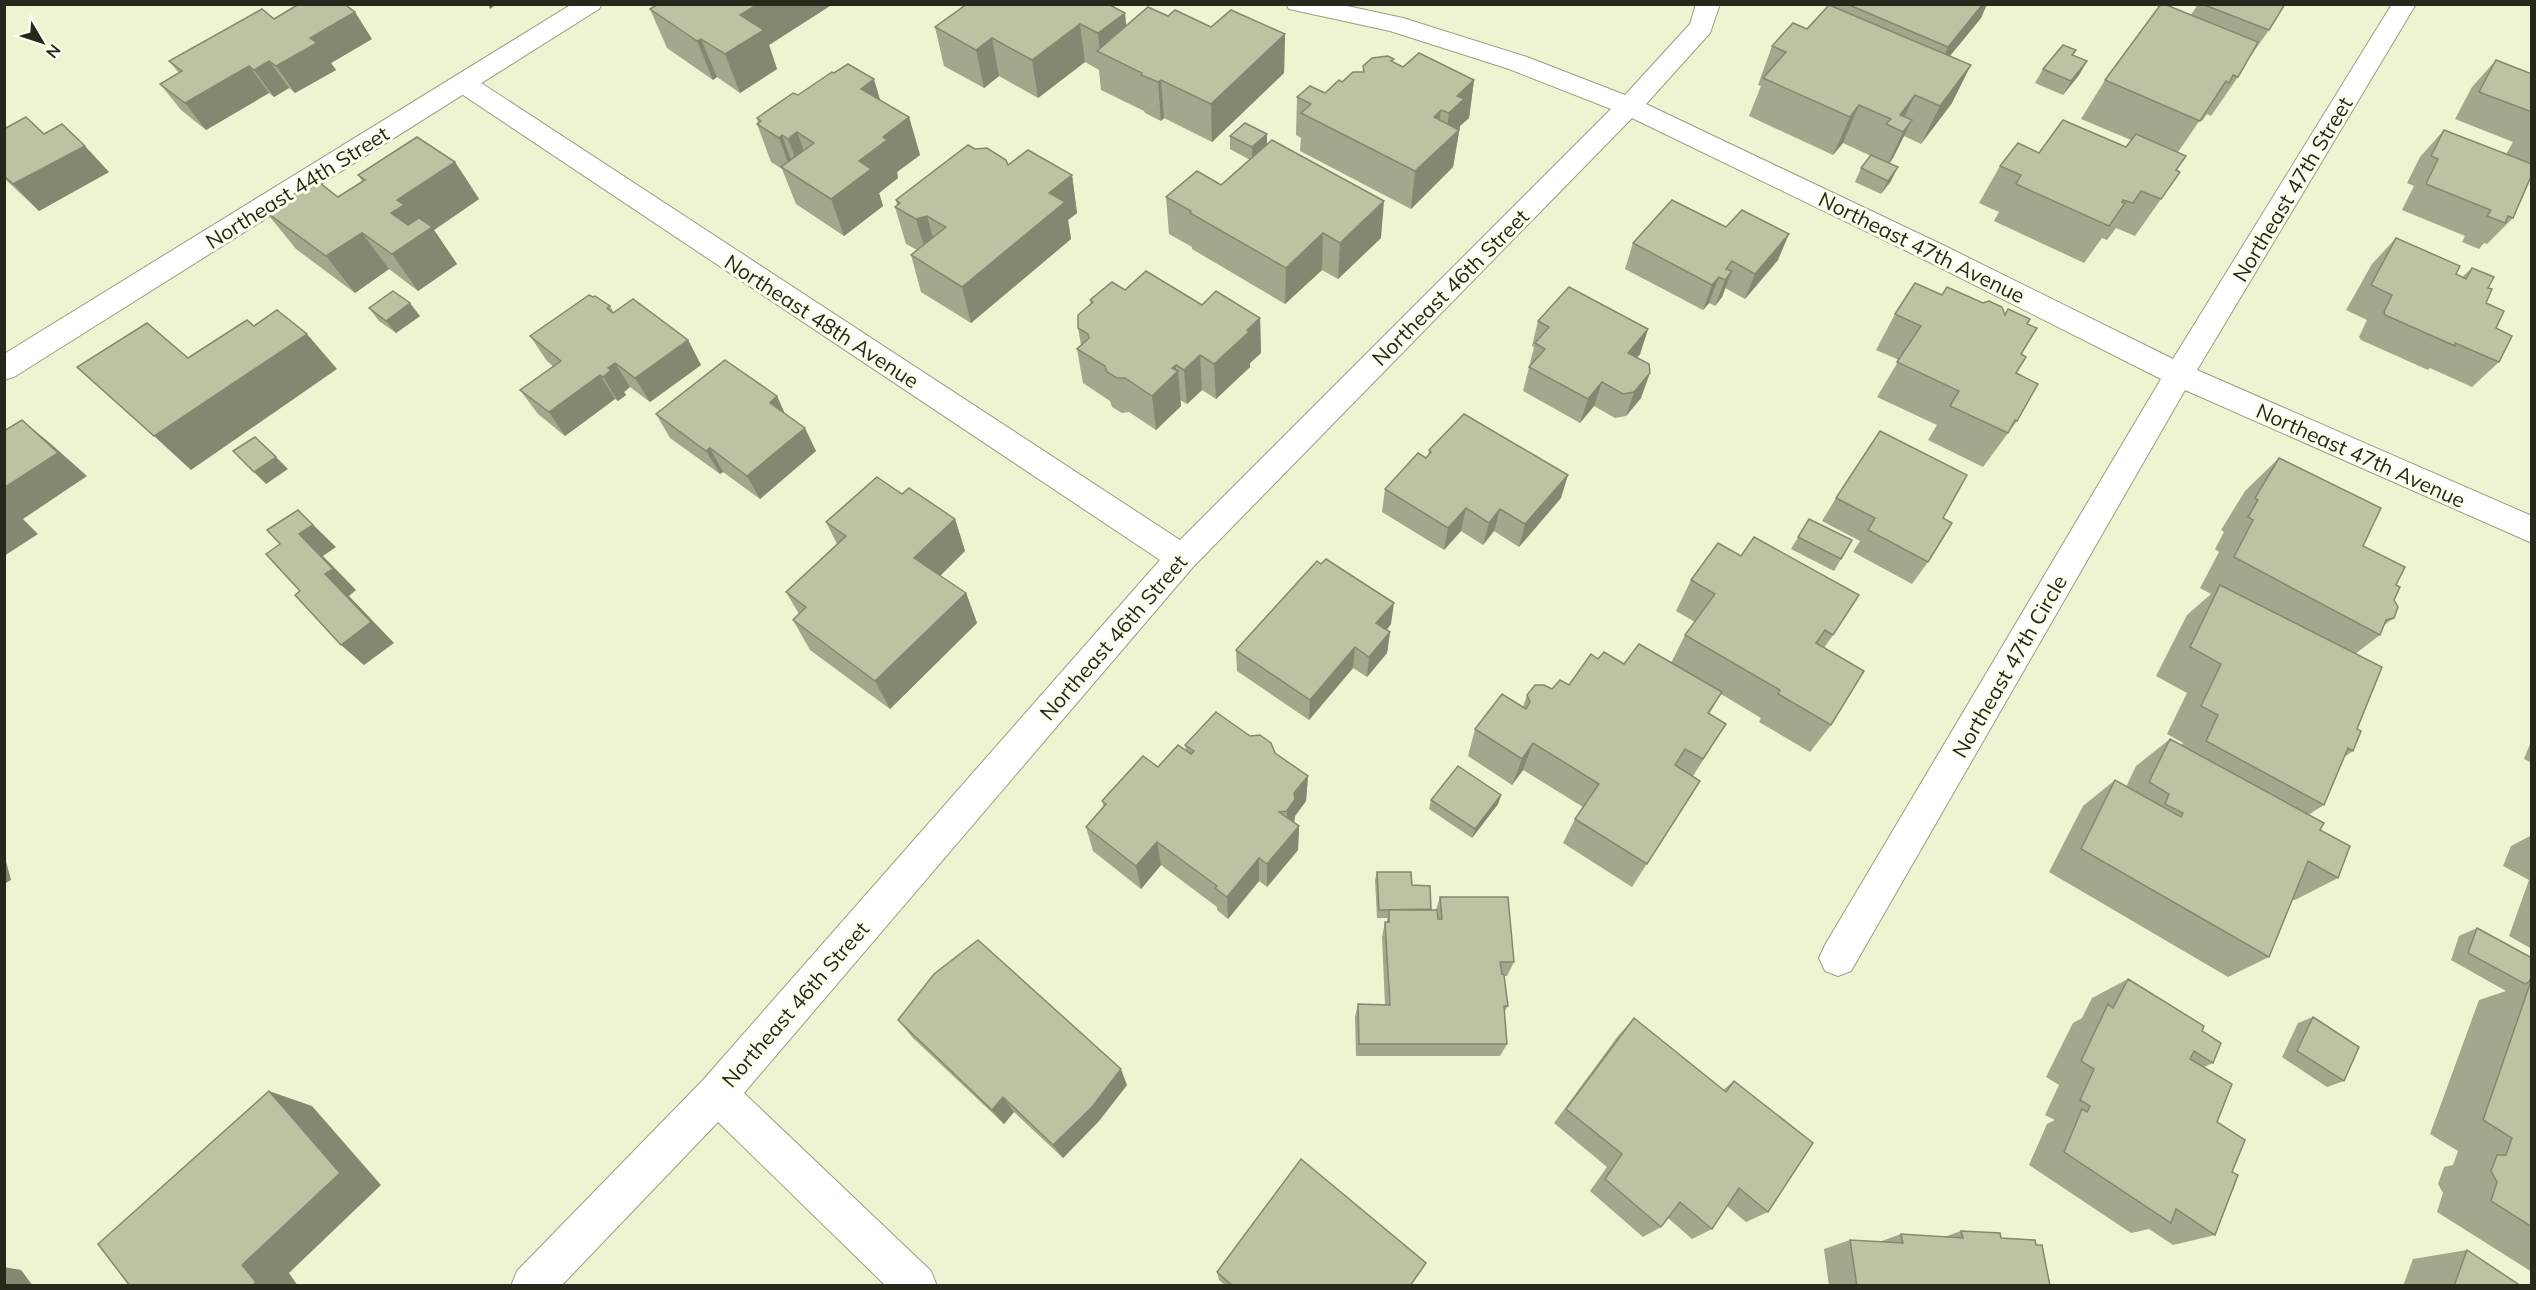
<svg xmlns="http://www.w3.org/2000/svg" width="2536" height="1290" viewBox="0 0 2536 1290" font-family="Mulish,sans-serif">
<rect width="100%" height="100%" fill="#eef3d2"/>
<g fill="none" stroke-linecap="round" stroke-linejoin="round">
<defs>
<path id="street" d="M1286 4H1338L1403 18 1527 57 1625 95 1690 24 1696 4H1720L1710 33 1646 104 1945 246 2173 359 2392 4H2416L2197 370 2532 516V543L2185 390 1851 971 1838 976 1825 971 1819 958 1825 945 2161 379 1925 260 1632 118 1193 567 744 1093 931 1271 937 1286H886L718 1122 561 1286H511L517 1271 703 1080 1160 560 454 89 450 83 454 77 463 75 472 77 1180 540 1611 109 1509 69 1390 31 1289 9Z"/>
<path id="secondary" d="M572 4H602L599 9 14 377 4 380V354Z"/>
</defs>
<use href="#street" stroke="#9b9f80" stroke-width="2"/>
<use href="#secondary" stroke="#9b9f80" stroke-width="2"/>
<use href="#street" fill="#fff" fill-rule="evenodd"/>
<use href="#secondary" fill="#fff" fill-rule="evenodd"/>
</g>
<g fill="#a3a78b">
<path d="M658 4H833L769 45 777 69 740 93 717 77 713 80 667 48 650 9Z"/>
<path d="M967 4H1114V7L1125 13 1126 27 1168 16 1211 27 1285 34 1284 73 1212 142 1164 118 1161 121 1145 113 1144 111 1101 90 1099 70 1085 62 1038 98 999 76 984 88 944 66 935 27Z"/>
<path d="M1833 4H1987L1981 18 1950 56 1952 103 1921 144 1904 136 1893 158 1889 163 1891 181 1881 194 1855 182 1861 168 1871 156 1843 143 1833 155 1749 116 1761 86 1758 85 1772 46 1807 29 1832 6Z"/>
<path d="M2198 4H2285L2269 30 2250 57 2238 77 2211 116 2207 114 2202 121 2200 120 2178 152 2176 170 2161 199 2135 236 2116 228 2107 240 2102 238 2084 263 1994 221 1999 212 1979 203 2000 166 2039 153 2126 147 2131 140 2081 119 2105 80 2191 15Z"/>
<path d="M274 19 372 39 331 63 336 70 295 93 289 88 274 97 269 93 206 130 181 110 160 84 179 73 169 61Z"/>
<path d="M2076 50 2073 55 2087 61 2079 75 2063 95 2035 83 2043 69Z"/>
<path d="M2496 60 2532 74V174L2513 218 2487 244 2484 243 2479 249 2462 242 2465 236 2402 210 2414 186 2407 183 2420 157 2444 130 2506 154 2513 142 2455 119 2472 87Z"/>
<path d="M1393 62 1403 67 1474 80 1469 118 1460 126 1453 167 1411 209 1300 151 1301 138 1296 135 1297 97 1325 93 1363 72V66Z"/>
<path d="M880 100 909 117 920 155 897 172 898 178 879 193 883 206 844 236 796 204 782 169 771 162 757 124 758 123 757 118Z"/>
<path d="M4 129 44 134 109 172 39 211 4 178Z"/>
<path d="M1267 134V145L1381 238 1338 279 1322 270 1285 304 1192 249V247L1169 234 1166 197 1221 185 1250 160 1230 149V136Z"/>
<path d="M975 149 1008 165 1072 175 1077 213 1068 220 1071 239 971 323 921 292 911 255 917 250 906 244 895 207 897 205 896 200Z"/>
<path d="M455 162 479 199 434 230 457 264 418 291 389 269 355 293 296 249 266 212 338 197 362 181 358 175Z"/>
<path d="M2396 238 2456 274 2462 277 2472 268 2488 288 2486 303 2496 328 2499 362 2472 387 2430 368 2428 370 2361 340 2359 337 2367 320 2346 310 2372 264Z"/>
<path d="M1633 243 1778 260 1745 299 1725 288 1722 297 1715 306 1709 303 1703 310 1625 269Z"/>
<path d="M1125 290 1260 318 1261 353 1250 363V367L1216 399 1202 390 1187 404 1180 400 1181 406 1156 430 1129 412 1122 413 1112 407 1110 401 1083 383 1077 349 1081 345 1078 328 1091 304 1090 300Z"/>
<path d="M593 297 610 306 614 313 688 340 701 365 650 402 630 387 624 392 626 395 618 401 615 399 565 436 538 414 520 390 553 366 547 361 530 336Z"/>
<path d="M369 308 420 316 396 333 379 321Z"/>
<path d="M1895 314H2005L2027 324 2016 373 2017 421 1983 467 1928 440 1937 425 1877 397 1899 360 1876 350Z"/>
<path d="M1538 321 1648 329 1640 354 1637 357 1641 398 1626 416 1615 418 1594 406 1580 423 1523 391 1534 347 1532 346Z"/>
<path d="M777 396 785 414 816 451 760 499 723 472 720 474 670 438 656 414Z"/>
<path d="M1429 450 1561 498 1519 547 1494 531 1483 545 1461 531 1444 550 1382 512 1385 489 1426 458 1428 456Z"/>
<path d="M2279 458 2363 546 2396 585 2394 600V618L2383 626 2380 635 2355 654 2357 729 2353 751 2344 757 2324 805 2308 815 2320 830 2338 878 2295 900 2292 899 2269 957 2228 977 2049 872 2083 806 2115 780 2126 787 2136 766 2170 739 2182 745 2183 743 2167 734 2187 693 2156 676 2187 615 2211 594 2200 588 2219 552 2215 549 2224 532 2221 530 2245 491Z"/>
<path d="M902 494 955 519 965 551 940 576 966 593 977 623 890 709 810 650 793 620 799 614 786 592 837 544 826 522Z"/>
<path d="M1836 498 1943 518 1928 562 1912 584 1853 552 1860 541 1822 521Z"/>
<path d="M1809 519 1841 559 1834 571 1791 549Z"/>
<path d="M1718 543 1833 635 1824 648 1831 725 1810 752 1759 722 1761 718 1721 694 1709 714 1726 724 1693 776 1700 781 1632 887 1563 843 1575 819 1583 807 1523 770 1512 785 1468 756 1475 729 1523 707 1527 695 1569 685 1598 659 1624 664 1671 663 1685 635 1695 622 1676 611 1691 580Z"/>
<path d="M1391 624 1387 630 1390 632 1387 653 1367 677 1353 668 1309 720 1237 671 1236 650Z"/>
<path d="M1250 736 1308 776 1306 801 1295 816 1294 822 1299 826 1298 850 1267 887 1259 881 1228 919 1217 910V907L1161 865 1141 889 1093 851 1086 827 1104 807 1102 801 1186 751 1185 745Z"/>
<path d="M2532 739V763L2524 759Z"/>
<path d="M1501 795 1498 804 1472 838 1429 809 1431 800Z"/>
<path d="M2532 835V949L2509 936 2529 880 2503 866 2511 846Z"/>
<path d="M1377 872 1412 885 1431 910H1436L1440 897 1514 962 1507 976H1504L1508 1006 1504 1012 1507 1044 1500 1056H1356L1355 1017 1358 1004 1385 1005 1382 937 1385 922H1387V918H1377L1375 880Z"/>
<path d="M2477 928 2529 982 2532 981V1272L2437 1212 2443 1193 2438 1184 2444 1167 2453 1165 2458 1151 2430 1134 2479 1000 2506 991 2451 960 2459 936Z"/>
<path d="M2128 979 2202 1031 2213 1063 2204 1067 2217 1122 2232 1172 2215 1235 2173 1245 2149 1229 2131 1233 2029 1165 2047 1124 2055 1120 2045 1115 2059 1085 2046 1077 2073 1023 2082 1018 2092 998Z"/>
<path d="M2313 1017 2344 1081 2327 1087 2282 1057 2298 1023Z"/>
<path d="M1634 1018 1723 1090 1734 1081 1768 1212 1746 1222 1727 1206 1712 1229 1692 1239 1668 1218 1661 1227 1643 1237 1590 1191 1607 1167 1554 1123 1618 1036Z"/>
<path d="M898 1020 1127 1085 1099 1121 1063 1158 1014 1112 1004 1124 913 1038Z"/>
<path d="M1961 1231 2036 1245 2050 1286H1829L1824 1249 1850 1240 1879 1242 1901 1234 1944 1237Z"/>
<path d="M2467 1250 2521 1286H2403L2413 1259Z"/>
<path d="M1217 1272 1410 1286H1226L1219 1280Z"/>
</g>
<g fill="#858871">
<path d="M488 4H497L490 9Z"/>
<path d="M758 4H833L769 45 777 69 740 93 725 54 740 15Z"/>
<path d="M1107 4H1114L1115 20 1125 13 1128 51 1100 53 1098 33Z"/>
<path d="M1983 4H1987L1981 18 1935 74 1948 47Z"/>
<path d="M355 12 372 39 331 63 336 70 295 93 276 66 310 38Z"/>
<path d="M1080 24 1085 62 1038 98 1032 60Z"/>
<path d="M1285 34 1284 73 1212 142 1211 104Z"/>
<path d="M992 38 999 76 984 88 976 50Z"/>
<path d="M701 39 717 77 713 80 697 41Z"/>
<path d="M269 61 289 88 274 97 254 70Z"/>
<path d="M2087 61 2079 75 2063 95 2071 81Z"/>
<path d="M1971 65 1952 103 1921 144 1940 106Z"/>
<path d="M249 66 269 93 206 130 185 103Z"/>
<path d="M874 79 885 117 861 89Z"/>
<path d="M1161 80 1164 118 1161 121 1158 82Z"/>
<path d="M1474 80 1469 118 1460 126 1453 167 1411 209 1415 171 1445 142 1449 113 1457 96Z"/>
<path d="M1915 95 1898 130 1900 115Z"/>
<path d="M1859 105 1843 143 1833 155 1850 117Z"/>
<path d="M1441 110 1436 147 1434 117Z"/>
<path d="M909 117 920 155 897 172 898 178 879 193 883 206 844 236 831 199 859 161 883 137Z"/>
<path d="M1912 120 1893 158 1885 170 1903 132Z"/>
<path d="M797 132 811 170 802 176 788 139Z"/>
<path d="M1267 134V148L1252 161V147Z"/>
<path d="M782 135 796 173H792L779 138Z"/>
<path d="M85 146 109 172 39 211 13 184Z"/>
<path d="M455 162 479 199 434 230 457 264 418 291 392 254 391 213 397 200Z"/>
<path d="M1898 167 1891 181 1881 194 1888 181Z"/>
<path d="M1072 175 1077 213 1068 220 1071 239 971 323 962 287 1049 193Z"/>
<path d="M1384 201 1381 238 1338 279 1340 243Z"/>
<path d="M927 216 937 253 927 256 916 219Z"/>
<path d="M362 233 389 269 355 293 326 256Z"/>
<path d="M1323 233 1322 270 1285 304 1286 268Z"/>
<path d="M1789 234 1778 260 1745 299 1755 274Z"/>
<path d="M1732 271 1722 297 1715 306 1725 280Z"/>
<path d="M1719 277 1709 303 1703 310 1712 285Z"/>
<path d="M410 303 420 316 396 333 386 321Z"/>
<path d="M1260 318 1261 353 1250 363V367L1216 399 1214 364 1247 330Z"/>
<path d="M1648 329 1640 354 1620 377 1628 353Z"/>
<path d="M307 334 337 369 191 470 154 436Z"/>
<path d="M688 340 701 365 650 402 635 378Z"/>
<path d="M1200 355 1202 390 1187 404 1184 370Z"/>
<path d="M615 363 630 387 624 392 626 395 618 401 603 377 608 368Z"/>
<path d="M1176 365V373L1178 371 1181 406 1156 430 1152 396 1172 368Z"/>
<path d="M1650 373 1641 398 1626 416 1634 392Z"/>
<path d="M600 375 615 399 565 436 549 412Z"/>
<path d="M1602 382 1594 406 1580 423 1588 399Z"/>
<path d="M777 396 788 421 770 403Z"/>
<path d="M22 420 51 444 87 476 23 519 38 534 4 556V488Z"/>
<path d="M805 428 816 451 760 499 747 476Z"/>
<path d="M710 448 723 472 720 474 706 451Z"/>
<path d="M276 457 288 469 266 484 254 472Z"/>
<path d="M1568 475 1561 498 1519 547 1525 524Z"/>
<path d="M1466 508 1461 531 1444 550 1448 528Z"/>
<path d="M1500 509 1494 531 1483 545 1489 523Z"/>
<path d="M298 510 336 547 323 556 356 590 349 596 394 643 364 665 341 645 325 574 299 534Z"/>
<path d="M955 519 965 551 927 589 914 558Z"/>
<path d="M966 593 977 623 890 709 875 681Z"/>
<path d="M1394 603 1391 624 1374 644 1376 623Z"/>
<path d="M1390 632 1387 653 1367 677 1369 657Z"/>
<path d="M1355 647 1353 668 1309 720 1310 700Z"/>
<path d="M1533 743 1523 770 1512 785 1522 759Z"/>
<path d="M1308 776 1306 801 1295 816 1294 824 1286 835 1287 811 1294 793Z"/>
<path d="M1501 795 1498 804 1472 838 1475 829Z"/>
<path d="M1299 826 1298 850 1267 887V864Z"/>
<path d="M1157 842 1161 865 1141 889 1136 866Z"/>
<path d="M4 854 11 880 4 884Z"/>
<path d="M1259 858V881L1228 919 1227 897Z"/>
<path d="M1121 1069 1127 1085 1099 1121 1063 1158 1053 1145Z"/>
<path d="M269 1091 312 1106 381 1185 289 1273 298 1286H252L242 1265Z"/>
<path d="M1003 1097 1014 1112 1004 1124 992 1110Z"/>
<path d="M4 1267 21 1270 33 1286H4Z"/>
</g>
<g fill="#bec2a2" stroke="#858871" stroke-width="1.5">
<path d="M299 4H344L355 12 310 38 317 43 276 66 269 61 254 70 249 66 185 103 160 84 182 71 169 61 262 9 274 19Z"/>
<path d="M658 4H758L740 15 764 30 725 54 701 39 697 41 650 9Z"/>
<path d="M967 4H1108L1125 13 1098 33 1080 24 1032 60 992 38 976 50 935 27Z"/>
<path d="M1847 4H1983L1948 47Z"/>
<path d="M2161 4H2164L2258 42 2238 77 2233 75 2229 83 2226 81 2200 121 2105 80Z"/>
<path d="M2202 4H2285L2269 30Z"/>
<path d="M1829 5 1971 65 1940 106 1915 95 1900 115 1912 120 1903 132 1886 124 1891 119 1859 105 1850 117 1763 78 1786 52 1772 46 1793 23 1807 29Z"/>
<path d="M1148 7 1168 16 1175 10 1211 27 1231 10 1285 34 1211 104 1161 80 1158 82 1141 75 1142 73 1097 51Z"/>
<path d="M2063 45 2076 50 2072 55 2087 61 2071 81 2043 69Z"/>
<path d="M1419 53 1474 80 1457 96 1464 99 1449 113 1441 110 1434 117 1459 130 1415 171 1301 113 1311 104 1297 97 1310 86 1325 93 1339 80 1342 82 1353 72H1364L1363 66 1372 58 1388 56 1394 59 1391 61 1403 67Z"/>
<path d="M2496 60 2532 74V112L2479 92Z"/>
<path d="M848 64 874 79 861 89 909 117 883 137 887 140 859 161 871 169 831 199 781 167 814 143 797 132 788 139 782 135 779 138 757 124 761 121 757 118 793 93 798 95 832 72 834 73Z"/>
<path d="M26 117 44 134 62 124 85 146 13 184 4 176V129Z"/>
<path d="M2063 120 2126 147 2136 134 2186 156 2176 170 2180 172 2161 199 2141 191 2133 203 2123 200 2122 202 2125 203 2109 226 2016 184 2021 175 2000 166 2018 143 2039 153Z"/>
<path d="M1245 123 1267 134 1252 147 1230 136Z"/>
<path d="M2444 130 2532 164V174L2513 218 2508 216 2505 223 2487 216 2491 210 2426 184 2438 159 2431 156Z"/>
<path d="M417 137 455 162 397 200 404 205 391 213 408 225 419 218 432 227 392 254 362 233 326 256 266 212 316 180 338 197 365 180 358 175Z"/>
<path d="M1272 140 1384 201 1340 243 1323 233 1286 268 1190 213 1191 211 1166 197 1197 171 1221 185Z"/>
<path d="M968 145 975 149 987 148 1006 160 1008 165 1028 150 1072 175 1049 193 1065 202 962 287 911 255 946 227 927 216 916 219 895 207 900 203 896 200Z"/>
<path d="M1871 155 1898 167 1888 181 1861 168Z"/>
<path d="M1672 200 1726 227 1742 210 1789 234 1755 274 1732 261 1726 269 1732 271 1725 280 1719 277 1712 285 1633 243Z"/>
<path d="M2396 238 2460 266 2456 274 2466 279 2472 268 2494 277 2488 288 2492 289 2486 303 2504 311 2496 328 2512 336 2499 362 2455 343V346L2385 315 2384 312 2392 295 2371 285Z"/>
<path d="M1146 271 1202 305 1216 291 1260 318 1247 330 1249 332 1214 364 1200 355 1184 370 1176 365 1172 368 1178 371 1152 396 1125 378H1117L1107 372 1105 366 1077 349 1089 338 1088 334 1078 328V315L1093 302 1090 300 1112 282 1125 290Z"/>
<path d="M1915 283 1942 295 1947 287 1983 303 1989 301 2002 307 2005 315 2008 309 2030 319 2027 324 2037 328 2021 354 2026 357 2016 373 2038 384 2017 421 2015 420 2008 433 1950 406 1959 391 1897 362 1921 326 1895 314Z"/>
<path d="M1569 287 1648 329 1628 353 1649 364 1650 373 1634 392 1623 394 1602 382 1588 399 1529 367 1545 349 1535 343 1549 327 1538 321Z"/>
<path d="M393 291 410 303 386 321 369 308Z"/>
<path d="M589 295 593 297 595 296 610 306 607 308 613 313 633 299 688 340 635 378 615 363 608 368 611 370 603 377 600 375 549 412 520 390 561 361 530 336Z"/>
<path d="M277 310 307 334 154 436 77 367 147 323 188 358 247 320 254 326Z"/>
<path d="M725 360 777 396 770 403 805 428 747 476 710 448 706 451 656 414Z"/>
<path d="M1464 414 1568 475 1525 524 1500 509 1489 523 1466 508 1448 528 1385 489 1418 453 1426 458 1431 452 1429 450Z"/>
<path d="M22 420 58 453 4 488V431Z"/>
<path d="M1880 431 1967 475 1943 518 1952 523 1928 562 1868 530 1875 518 1836 498Z"/>
<path d="M255 437 276 457 254 472 233 451Z"/>
<path d="M2279 458 2381 508 2363 546 2405 567 2396 585 2400 587 2394 600 2398 607 2394 618 2386 620 2380 635 2234 557 2253 520 2248 517 2258 500 2255 498Z"/>
<path d="M877 477 902 494 909 488 955 519 914 558 966 593 875 681 793 620 806 607 786 592 846 536 826 522Z"/>
<path d="M298 510 313 525 299 534 333 569 325 574 371 622 341 645 295 595 300 591 266 554 280 544 267 530Z"/>
<path d="M1809 519 1852 540 1841 559 1798 537Z"/>
<path d="M1754 537 1859 595 1833 635 1825 630 1816 643 1864 671 1831 725 1778 694 1780 690 1685 635 1715 594 1691 580 1718 543 1741 556Z"/>
<path d="M1326 559 1394 603 1376 623 1390 632 1369 657 1355 647 1310 700 1236 650 1317 561 1321 564Z"/>
<path d="M2220 585 2382 667 2357 729 2361 731 2353 751 2348 748 2324 805 2206 741 2218 715 2201 706 2221 664 2190 647Z"/>
<path d="M1639 644 1722 692 1708 713 1726 724 1703 759 1685 749 1675 765 1700 781 1647 864 1575 819 1599 784 1533 743 1522 759 1475 729 1502 694 1526 709 1530 702 1527 695 1535 685H1544L1552 689 1560 680 1569 685 1591 654 1598 659 1604 652 1624 664Z"/>
<path d="M1216 712 1250 736 1260 735 1271 743 1275 753 1308 776 1294 793 1295 799 1287 811 1279 812 1299 826 1267 864 1259 858 1227 897 1215 888 1217 886 1157 842 1136 866 1086 827 1106 804 1102 801 1143 756 1158 767 1178 745 1191 754 1194 751 1185 745Z"/>
<path d="M2170 739 2324 823 2320 830 2350 846 2338 878 2308 861 2269 957 2081 849 2115 780 2181 817 2183 813 2165 804 2169 794 2149 782Z"/>
<path d="M1458 766 1501 795 1475 829 1431 800Z"/>
<path d="M1377 872H1411L1412 885 1430 886 1431 909 1379 910Z"/>
<path d="M1440 897H1508L1514 962H1500L1502 974 1504 975 1508 1006H1504L1507 1044H1359L1358 1004 1390 1005 1385 922H1389V910H1437L1438 919H1442Z"/>
<path d="M2477 928 2532 958V975L2529 982 2525 984 2468 953Z"/>
<path d="M978 940 1121 1069 1092 1107 1053 1145 1003 1097 992 1110 898 1020 934 974Z"/>
<path d="M2128 979 2204 1026 2202 1031 2221 1043 2213 1063 2194 1051 2190 1059 2232 1084 2217 1122 2245 1140 2232 1172 2238 1175 2215 1235 2176 1209 2171 1223 2064 1152 2082 1109 2087 1112 2090 1106 2080 1100 2094 1069 2081 1061 2108 1004 2113 1008Z"/>
<path d="M2531 981H2532V1227L2491 1201 2497 1182 2491 1171 2497 1155H2506L2512 1138 2483 1120Z"/>
<path d="M2313 1017 2359 1047 2344 1081 2297 1051Z"/>
<path d="M1634 1018 1726 1092 1734 1081 1813 1143 1768 1212 1739 1188 1712 1229 1680 1202 1661 1227 1605 1179 1622 1154 1566 1109Z"/>
<path d="M269 1091 340 1173 242 1265 256 1282 252 1286H130L98 1244Z"/>
<path d="M1301 1159 1426 1263 1410 1286H1233L1217 1272Z"/>
<path d="M1961 1231 2000 1233 2001 1238 2035 1240 2036 1245H2042L2050 1286H1857L1850 1240 1903 1243 1901 1234 1963 1238Z"/>
<path d="M2467 1250 2521 1286H2454Z"/>
</g>
<g text-anchor="middle" dominant-baseline="central" stroke-width="6" stroke-linejoin="round" paint-order="stroke">
<g font-size="21" fill="#26281b" stroke="#fbffeb">
<text transform="translate(297 187) rotate(-32)">Northeast 44th Street</text>
<text transform="translate(2292 189) rotate(-59)">Northeast 47th Street</text>
<text transform="translate(1922 247) rotate(26)">Northeast 47th Avenue</text>
<text transform="translate(1450 287) rotate(-45)">Northeast 46th Street</text>
<text transform="translate(822 321) rotate(33)">Northeast 48th Avenue</text>
<text transform="translate(2361 455) rotate(24)">Northeast 47th Avenue</text>
<text transform="translate(1113 637) rotate(-49)">Northeast 46th Street</text>
<text transform="translate(2009 666) rotate(-60)">Northeast 47th Circle</text>
<text transform="translate(795 1004) rotate(-49)">Northeast 46th Street</text>
</g>
</g>
<rect width="2536" height="1290" fill="none" stroke="#26281b" stroke-width="12"/>
<g transform="translate(42 42) rotate(129)" stroke="#fbffeb" stroke-width="4.5" paint-order="stroke">
<path d="M0-4.5L10 22L0 15L-10 22Z" fill="#26281b"/>
<text y="-9" font-size="16" font-weight="bold" text-anchor="middle" fill="#26281b">N</text>
</g>
</svg>
